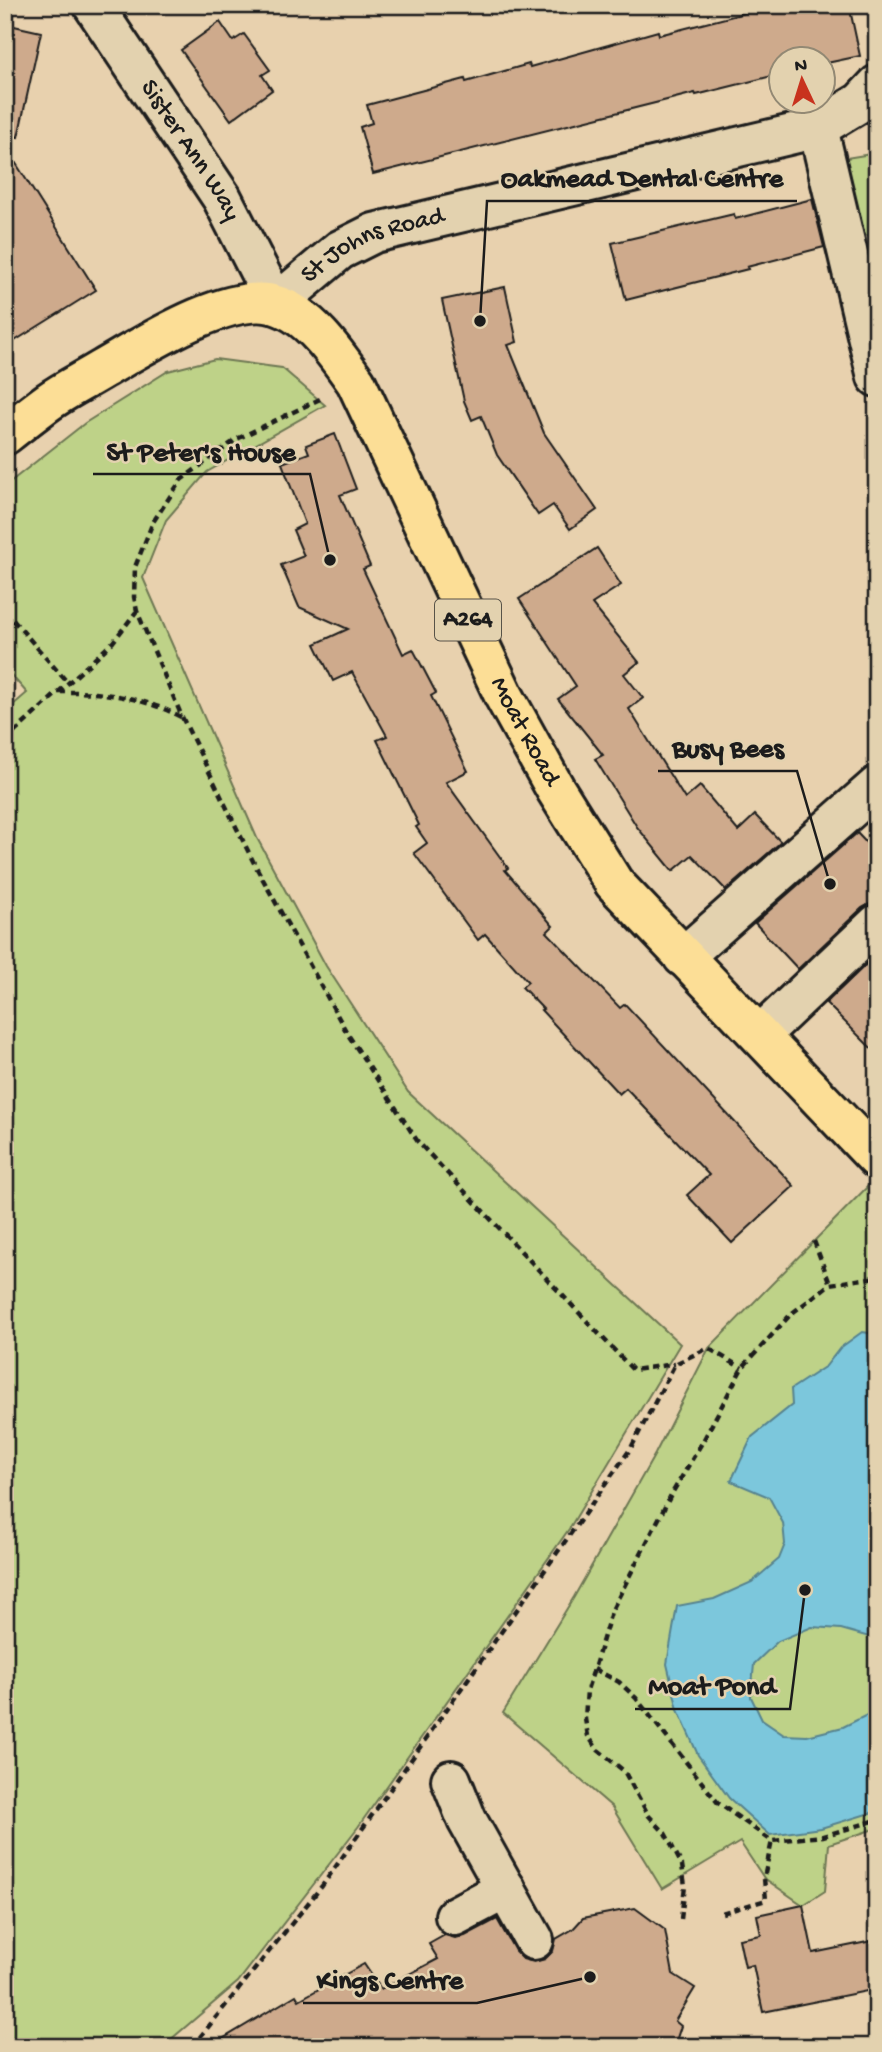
<svg xmlns="http://www.w3.org/2000/svg" width="882" height="2052" viewBox="0 0 882 2052" font-family="'Gochi Hand',sans-serif">
<rect width="100%" height="100%" fill="#e8d1ae"/>
<filter id="ink" filterUnits="userSpaceOnUse"><feTurbulence type="fractalNoise" baseFrequency=".0143" numOctaves="2"/><feDisplacementMap in="SourceGraphic" scale="14" xChannelSelector="R" yChannelSelector="G"/><feConvolveMatrix kernelMatrix="1 2 1 2 8 2 1 2 1" color-interpolation-filters="sRGB"/></filter>
<g filter="url(#ink)">
<g fill="#bed288" stroke="#6d7752" stroke-width="2">
<path d="M877 153V237L854 233 846 158Z"/>
<path d="M215 359 282 368 325 405 207 472 166 520 143 578 257 838 326 966 408 1092 680 1344 569 1529 358 1827 238 1982 162 2047H5V712L27 693 5 668V486L85 423 168 371Z"/>
<path d="M877 1177V1828L829 1844 825 1891 803 1905 764 1878 740 1842 662 1889 612 1807 503 1713 574 1597 655 1454 709 1348Z"/>
</g>
<path fill="#7cc7dc" stroke="#56838f" stroke-width="2" d="M862 1332 877 1334V1647L873 1638 841 1629 812 1627 778 1641 754 1664 751 1697 762 1720 784 1735 807 1736 843 1727 871 1713 877 1702V1811L821 1828 770 1835 729 1798 698 1755 678 1710 667 1664 677 1606 714 1599 752 1582 779 1559 785 1544 783 1523 769 1497 731 1481 752 1437 792 1405 791 1389 826 1366 840 1348Z"/>
<g fill="#ceaa8c" stroke="#1c1c1c" stroke-width="2">
<path d="M776 5H849L860 56 822 64V60H780V74L696 95 695 93 373 174 360 127 372 123 367 105 465 79 466 82 529 64 530 67 658 31 659 35Z"/>
<path d="M220 22 233 41 244 34 270 70 262 75 272 90 231 120 181 50Z"/>
<path d="M5 24 41 32 18 137 5 135Z"/>
<path d="M5 146 96 290 5 347Z"/>
<path d="M812 199 824 247 747 267 748 269 626 300 612 243 734 214 735 219Z"/>
<path d="M505 287 517 342 508 345 544 433 597 510 570 529 553 505 538 515 497 455 481 416 472 420 464 401 442 300Z"/>
<path d="M335 434 356 489 340 495 370 566 363 569 403 654 413 649 436 693 431 696 468 771 446 782 508 868 505 870 553 926 547 932 620 1008 625 1004 794 1186 732 1243 687 1195 709 1175 626 1088 619 1094 541 1010 543 1009 522 987 528 982 485 934 478 940 414 853 427 843 416 827 419 825 377 740 387 736 352 672 333 681 315 644 348 629 299 607 281 565 304 556 293 530 305 524 282 463 309 453 306 445Z"/>
<path d="M597 548 621 585 592 604 639 662 624 674 643 698 629 709 685 799 700 786 738 831 755 815 781 842 726 890 692 855 673 871 637 827 595 759 603 755 558 699 576 686 519 599Z"/>
<path d="M857 833 877 854V903H871L862 908 798 969 755 923Z"/>
<path d="M877 954V1054L826 1003Z"/>
<path d="M803 1905 813 1953 877 1940V1989L763 2012 753 1965 745 1967 739 1939 761 1935 757 1915Z"/>
<path d="M635 1908 665 1930 673 1974 695 1988 675 2021 681 2026 674 2047H209L296 1995 299 2000 364 1964 381 1989 438 1959 429 1944 445 1935 455 1938 465 1936 497 1919 515 1951 523 1959 534 1962 545 1959 553 1951 556 1939 573 1929 583 1918Z"/>
</g>
<g fill="none" stroke-linecap="round" stroke-linejoin="round">
<defs>
<g id="minor">
<path id="s1" d="M93 5 222 198 276 304 340 250 374 233 818 128 861 102 877 85"/>
<path d="M818 128 877 377"/>
<path d="M683 957 877 786"/>
<path d="M760 1035 877 924"/>
<path d="M451 1780 467 1820 534 1940"/>
<path d="M455 1916 506 1889"/>
</g>
<g id="major">
<path id="s2" d="M5 435C19 424 33 413 48 402 65 390 85 380 103 369 143 346 230 290 276 305 310 315 337 355 356 382L504 696 556 790 614 883 877 1159"/>
</g>
</defs>
<use href="#minor" stroke="#1c1c1c" stroke-width="44"/>
<use href="#major" stroke="#1c1c1c" stroke-width="44"/>
<g stroke="#1c1c1c" stroke-width="4.5" stroke-dasharray="7 5" stroke-linecap="butt">
<path d="M320 399 237 439 181 480 153 522 135 567 134 597 137 611 182 717 254 863 347 1033 418 1142 633 1370 675 1364"/>
<path d="M5 611 68 683"/>
<path d="M58 692C101 691 143 697 181 717"/>
<path d="M5 741 113 642 136 612"/>
<path d="M814 1241 830 1284"/>
<path d="M594 1669 619 1682 636 1698 718 1803 772 1841 823 1836 877 1820"/>
<path d="M722 1913 766 1900 764 1878 772 1841"/>
<path d="M681 1919 685 1886 682 1865 665 1833 649 1816 624 1771 598 1750 588 1736 585 1719 587 1690 594 1669 611 1612 671 1495 703 1441 742 1368 791 1314 830 1284 877 1277"/>
<path d="M5 2030 21 2047"/>
<path d="M192 2047 322 1886 631 1448 675 1364 708 1348 742 1368"/>
</g>
<use href="#minor" stroke="#e3d2af" stroke-width="38"/>
<use href="#major" stroke="#fcde96" stroke-width="38"/>
</g>
</g>
<g text-anchor="middle" dominant-baseline="central" stroke-width="5" stroke-linejoin="round" paint-order="stroke">
<rect fill="#e3d2af" stroke="#585348" stroke-width="2" x="435" y="599.5" width="66" height="41" rx="5"/>
<g font-size="24" font-weight="bold" fill="#1c1c1c">
<text x="468" y="620">A264</text>
</g>
<g font-size="26" fill="#1c1c1c" stroke="#e3d2af">
<text stroke="none"><textPath href="#s1" startOffset="175">Sister Ann Way</textPath></text>
<text stroke="none"><textPath href="#s1" startOffset="467">St Johns Road</textPath></text>
<text stroke="none"><textPath href="#s2" startOffset="808">Moat Road</textPath></text>
</g>
</g>
<path fill="none" stroke="#1c1c1c" stroke-width="2.5" d="M480 321L487 201H797M330 560L310 474H93M830 884L797 771H658M805 1590L790 1709H635M590 1977L477 2003H303"/>
<g fill="#1c1c1c" stroke="#e3d2af" stroke-width="2.5">
<circle cx="480" cy="321" r="7"/>
<circle cx="330" cy="560" r="7"/>
<circle cx="830" cy="884" r="7"/>
<circle cx="805" cy="1590" r="7"/>
<circle cx="590" cy="1977" r="7"/>
</g>
<g font-size="28" text-anchor="middle" font-weight="bold" fill="#1c1c1c" stroke="#e3d2af" stroke-width="5" stroke-linejoin="round" paint-order="stroke">
<text x="642" y="186">Oakmead Dental Centre</text>
<text x="201" y="460">St Peter's House</text>
<text x="728" y="756">Busy Bees</text>
<text x="712" y="1694">Moat Pond</text>
<text x="390" y="1988">Kings Centre</text>
</g>
<rect width="882" height="2052" fill="none" stroke="#e3d2af" stroke-width="28"/>
<rect x="14" y="14" width="854" height="2024" fill="none" stroke="#1c1c1c" stroke-width="2.5" filter="url(#ink)"/>
<g transform="translate(802 80) rotate(356)"><circle r="33" fill="#e3d2af" stroke="#938974" stroke-width="2"/>
<path d="M0-5L12 26L0 18L-12 26Z" fill="#c8321e"/>
<text y="-10" font-size="19" font-weight="bold" text-anchor="middle" fill="#1c1c1c">N</text>
</g>
</svg>
